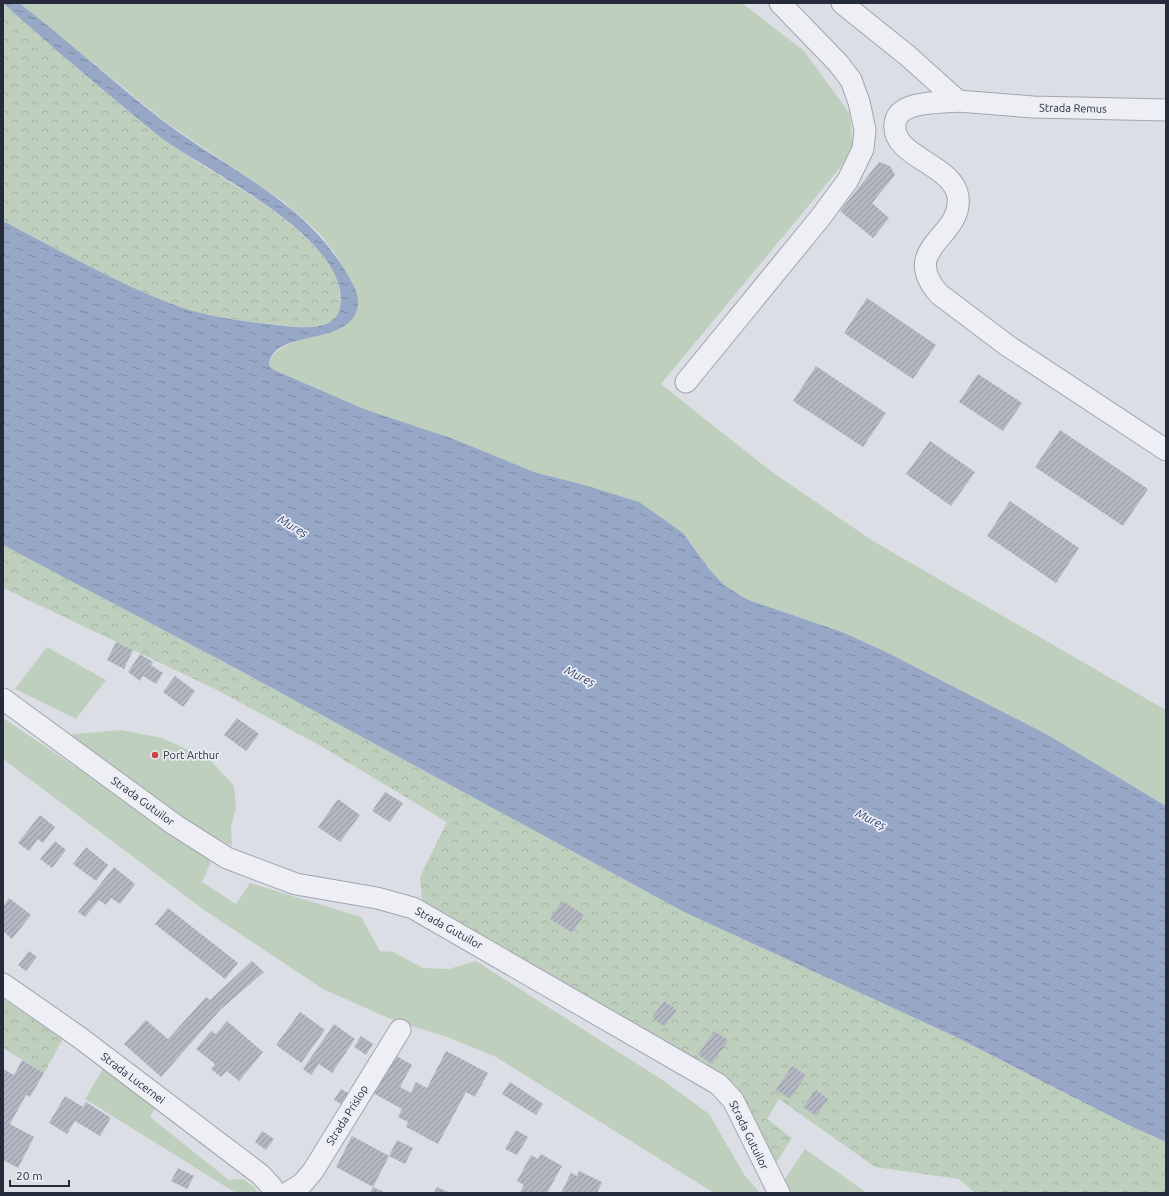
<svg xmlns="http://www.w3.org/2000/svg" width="1169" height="1196" viewBox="0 0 1169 1196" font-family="Ubuntu,sans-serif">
<defs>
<pattern id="forest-crowns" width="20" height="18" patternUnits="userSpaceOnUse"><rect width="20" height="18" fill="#bfcfbd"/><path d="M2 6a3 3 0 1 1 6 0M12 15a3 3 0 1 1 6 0" fill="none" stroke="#a4b2a3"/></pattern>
<pattern id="water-ripples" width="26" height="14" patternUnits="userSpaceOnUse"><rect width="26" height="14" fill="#97a7c6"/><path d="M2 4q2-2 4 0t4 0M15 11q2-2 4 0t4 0" fill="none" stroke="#7b88a2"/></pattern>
<pattern id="building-hatch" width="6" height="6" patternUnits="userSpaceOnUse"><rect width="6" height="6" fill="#b3b7c2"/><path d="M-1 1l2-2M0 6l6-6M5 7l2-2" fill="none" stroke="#91959f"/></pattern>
</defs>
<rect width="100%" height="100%" fill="#dcdee6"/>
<g fill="#bfcfbd">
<path d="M19 3H742L804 51 850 114 853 152 661 384 772 472 873 541 1166 710V806L1048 735 842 632 746 599 724 585 710 570 691 543 581 484 537 473 451 438 364 409 272 369 269 365C272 341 322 335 342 328L353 285 337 256 318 232 284 202 167 123Z"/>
<path d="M47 647 106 680 76 719 15 689Z"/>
<path d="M3 718 110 790 211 862 202 882 236 904 250 883 361 917 380 951 393 952 423 968 449 969 476 961 664 1081 709 1114 745 1176 760 1193H714L496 1057 447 1037 393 1020 323 989 204 910 3 759Z"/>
<path d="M121 730 162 738 210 760 234 786 236 807 231 827 232 846C171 816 117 774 61 735Z"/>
<path d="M104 1067 157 1106 150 1117 229 1180 243 1179 254 1187 258 1193H236L85 1099Z"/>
<path d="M805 1149 867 1193H786L780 1186Z"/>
</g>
<g fill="url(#forest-crowns)">
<path d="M3 3C56 49 107 97 163 138 205 170 254 193 294 227 307 239 322 252 332 267 338 278 344 304 337 315 326 332 299 327 283 325 248 321 213 319 180 307 118 284 61 251 3 221Z"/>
<path d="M3 545 237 669 684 912 954 1036 1126 1124 1166 1142V1193H975L959 1179 875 1167 779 1099 767 1119 792 1138 773 1168 743 1104 648 1036 422 900 420 877 447 822 319 745 215 689 3 588Z"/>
<path d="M3 999 63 1039 44 1073 3 1048Z"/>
</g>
<path fill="url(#water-ripples)" d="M3 3H19C69 41 116 85 166 123 230 171 304 201 346 272 352 282 359 293 358 305 353 348 273 327 269 365L272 369 364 409 451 438 537 473 581 484 639 502 683 533 710 570 724 585 746 599 842 632 886 652 1048 735 1166 806V1142L1126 1124 954 1036 684 912 237 669 3 545V221C61 251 118 284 180 307 209 317 240 321 270 324 290 326 335 336 340 307 352 238 205 171 159 136 124 108 90 79 56 50 39 34 20 19 3 3Z"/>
<g fill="url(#building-hatch)">
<path d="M879 162 890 166 895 175 872 203 889 218 873 238 840 211Z"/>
<path d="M867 298 936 345 913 379 844 333Z"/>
<path d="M816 366 886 413 863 447 793 401Z"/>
<path d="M978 374 1022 403 1003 431 959 402Z"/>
<path d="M1060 430 1148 489 1123 526 1035 467Z"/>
<path d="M930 441 975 472 951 506 906 474Z"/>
<path d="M1010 501 1079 548 1056 583 987 536Z"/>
<path d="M116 642 133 650 124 669 107 660Z"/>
<path d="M140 654 153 662 151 665 163 673 156 684 143 676 140 681 128 672Z"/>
<path d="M175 676 195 691 183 707 163 692Z"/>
<path d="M237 718 259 734 246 751 224 735Z"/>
<path d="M385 792 403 803 390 822 372 811Z"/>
<path d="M338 799 360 815 340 842 318 827Z"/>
<path d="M40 815 55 827 43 843 38 839 29 851 18 843Z"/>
<path d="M55 841 66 850 52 868 40 859Z"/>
<path d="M86 847 108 865 96 881 73 864Z"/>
<path d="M114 867 135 884 120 904 111 898 106 905 99 900 85 917 78 912Z"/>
<path d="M9 898 31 915 12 939 3 931V906Z"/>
<path d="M562 901 584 915 572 933 550 919Z"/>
<path d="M168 908 238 963 225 979 155 924Z"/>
<path d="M29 951 37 957 26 971 18 965Z"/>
<path d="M252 961 264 972 221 1009 161 1077 124 1044 146 1020 168 1039 206 997 210 1000Z"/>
<path d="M664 1001 677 1010 664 1027 652 1017Z"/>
<path d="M300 1012 325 1030 301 1063 276 1045Z"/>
<path d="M227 1021 263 1052 239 1081 227 1071 221 1077 211 1069 215 1064 196 1049 211 1031 216 1034Z"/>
<path d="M334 1024 355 1039 332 1073 319 1064 311 1075 303 1069Z"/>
<path d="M714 1031 728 1040 712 1064 698 1055Z"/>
<path d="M361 1036 373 1044 366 1055 354 1047Z"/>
<path d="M446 1051 488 1073 475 1097 466 1092 438 1144 406 1127 408 1122 398 1117 402 1109 373 1093 393 1054 412 1065 400 1087 411 1093 416 1082 427 1088Z"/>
<path d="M22 1060 44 1073 30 1097 26 1095 10 1124 34 1137 18 1168 3 1160V1069L14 1075Z"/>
<path d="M792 1066 806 1075 790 1099 776 1090Z"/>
<path d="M510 1082 543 1104 536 1115 502 1094Z"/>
<path d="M341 1089 353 1096 346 1107 334 1100Z"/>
<path d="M816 1090 828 1099 816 1116 803 1107Z"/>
<path d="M65 1096 83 1107 86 1102 111 1118 100 1136 75 1121 67 1134 49 1123Z"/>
<path d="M516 1130 528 1137 517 1155 505 1149Z"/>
<path d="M262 1131 274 1139 266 1150 255 1142Z"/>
<path d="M352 1136 389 1156 373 1187 336 1167Z"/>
<path d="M397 1140 413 1148 405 1164 389 1156Z"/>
<path d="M541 1154 562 1166 547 1193H520L524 1185 517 1181 531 1155 538 1159Z"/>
<path d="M178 1168 194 1176 187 1189 171 1181Z"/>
<path d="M579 1171 602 1182 597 1193H561L571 1173 577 1176Z"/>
<path d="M373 1187 386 1193H370Z"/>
<path d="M437 1187 450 1193H434Z"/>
</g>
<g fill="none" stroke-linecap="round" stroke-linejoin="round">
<defs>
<g id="minor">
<path d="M842 3 908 56 958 101C940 103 897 100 895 124 891 157 954 164 958 197 963 238 898 247 939 294L1008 346 1166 450"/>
<path d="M958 101 1033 107 1166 110"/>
<path d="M686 382 820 218 848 180 863 149 865 130 859 102 851 80 838 63 780 3"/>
<path d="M3 699 175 825 227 858 296 884 377 898 413 908 718 1084 733 1100 779 1193"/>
<path d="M3 984 79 1037 261 1175 272 1187 273 1193"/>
<path d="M287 1193 302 1184 313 1171 400 1030"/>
</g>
</defs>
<use href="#minor" stroke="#a2a5af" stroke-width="23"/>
<use href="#minor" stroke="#eeeff4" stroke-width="21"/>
</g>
<circle fill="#ca4142" stroke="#ebedf4" stroke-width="1.5" cx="155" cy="755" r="4"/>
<g text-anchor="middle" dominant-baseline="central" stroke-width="3.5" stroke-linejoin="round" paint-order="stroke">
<g font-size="11" fill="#262b3b" stroke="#ebedf4">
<text transform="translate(1073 108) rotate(1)">Strada Remus</text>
<text transform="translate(143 801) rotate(36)">Strada Gutuilor</text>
<text transform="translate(449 928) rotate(29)">Strada Gutuilor</text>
<text transform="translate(133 1078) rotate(37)">Strada Lucernei</text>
<text transform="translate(347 1115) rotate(-58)">Strada Prislop</text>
<text transform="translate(749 1135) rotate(64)">Strada Gutuilor</text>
</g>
<g font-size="11" fill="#262b3b" stroke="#ebedf4" text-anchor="start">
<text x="163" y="755">Port Arthur</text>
</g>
<g font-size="12" font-style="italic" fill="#31446e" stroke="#ebedf4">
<text transform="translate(293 526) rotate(30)">Mureș</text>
<text transform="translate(580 676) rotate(26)">Mureș</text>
<text transform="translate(871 819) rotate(26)">Mureș</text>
</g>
</g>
<rect width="1169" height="1196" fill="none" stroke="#262b3b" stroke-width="8"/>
<path d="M10 1180v6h59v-6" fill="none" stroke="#262b3b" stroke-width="2"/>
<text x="16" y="1180" font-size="12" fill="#262b3b" stroke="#ebedf4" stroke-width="3" paint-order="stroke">20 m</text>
</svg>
